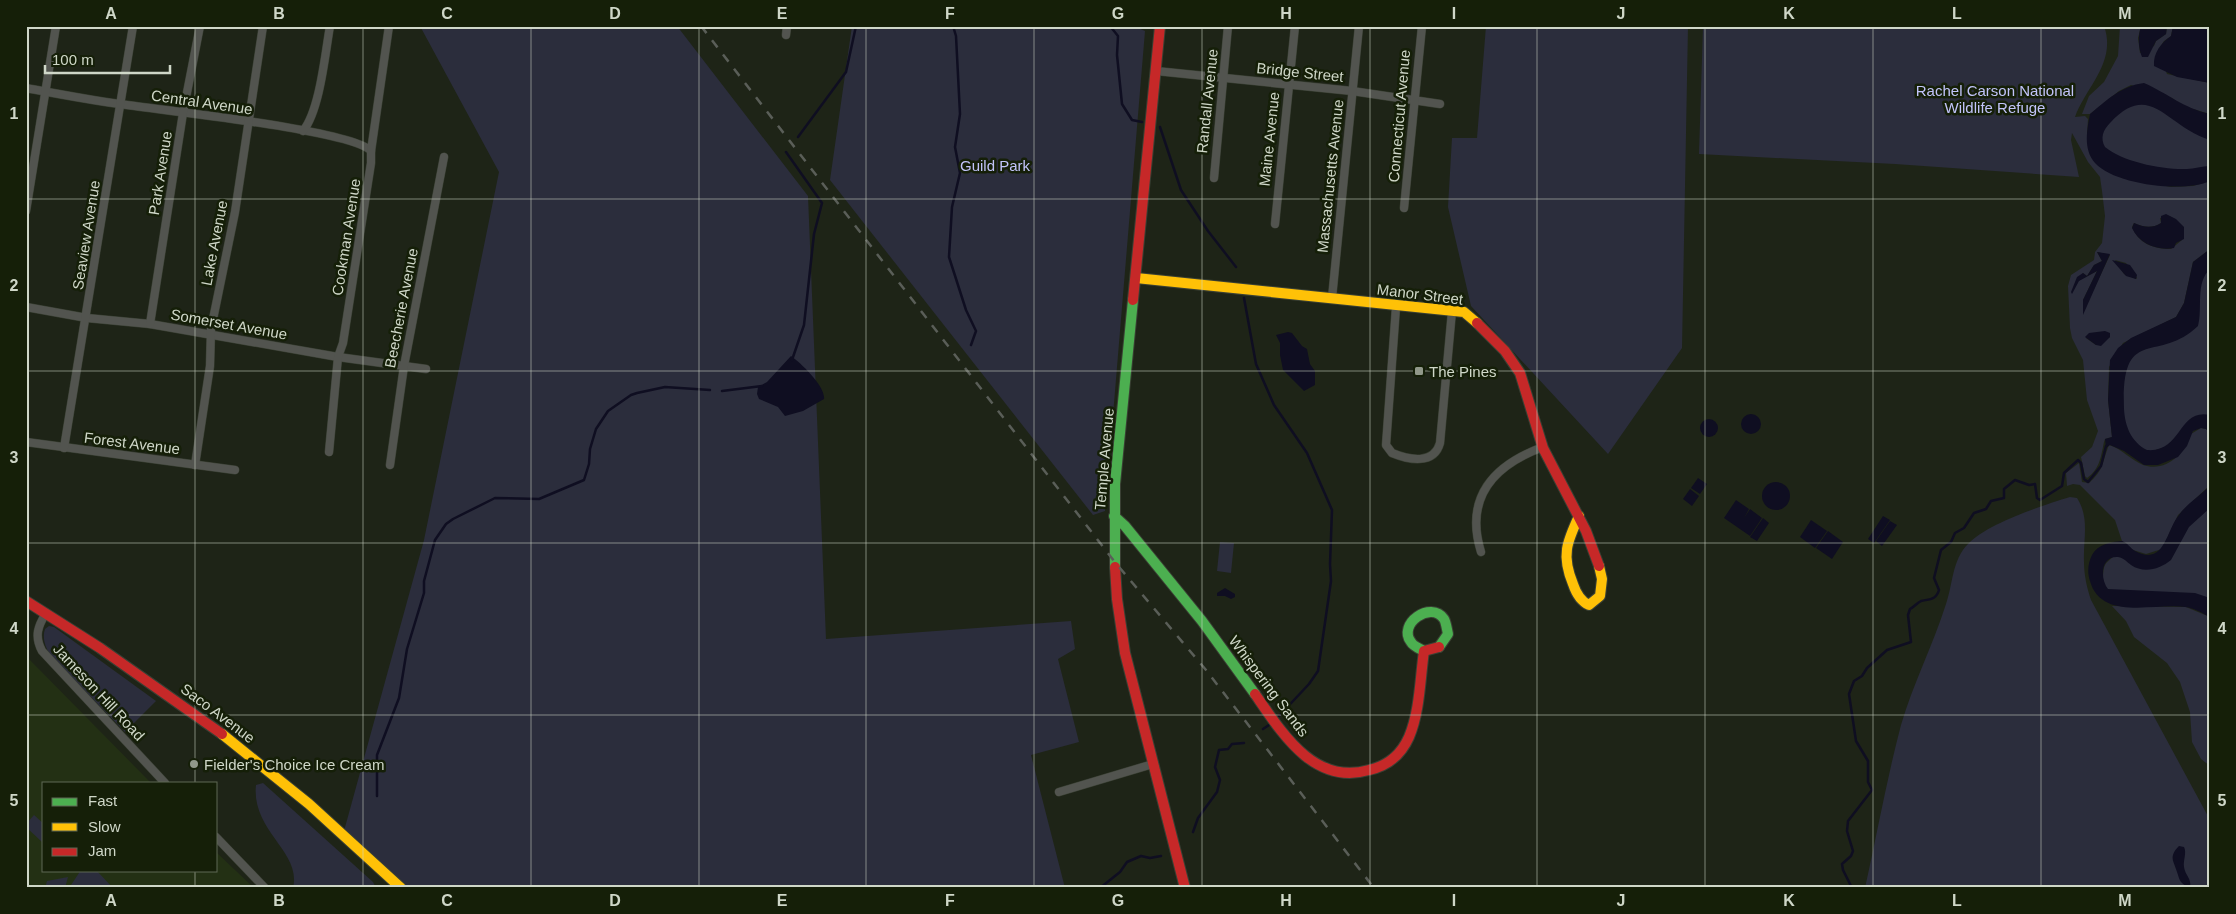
<svg xmlns="http://www.w3.org/2000/svg" width="2236" height="914" viewBox="0 0 2236 914" font-family="Helvetica,sans-serif">
<rect width="100%" height="100%" fill="#1e2417"/>
<path fill="#233014" d="M26 656 151 783H44V870H216V852L254 888H26Z"/>
<g fill="#2b2d3c" fill-rule="evenodd">
<path d="M420 26H677L808 196 826 639 1071 621 1075 649 1058 659 1079 742 1031 755 1065 888H404L344 831 424 540 499 172Z"/>
<path d="M852 26H1133L1145 31 1105 511 1093 515 830 180Z"/>
<path d="M1486 26H1688L1682 348 1608 454 1471 306 1448 207 1452 138H1477Z"/>
<path d="M1703 26H2104C2117 62 2086 87 2075 117L2085 116 2088 119 2087 136 2122 178 2171 187 2193 186 2210 181V249L2193 262 2184 303 2176 317 2123 343 2109 367 2108 400 2112 437 2105 439 2104 442C2101 456 2100 469 2087 478L2085 476 2081 457 2092 447 2098 431 2087 400 2083 360 2072 338 2070 328 2068 286 2071 275 2094 260 2095 252 2102 243 2105 216 2102 191 2100 177 2088 162 2072 133 2071 140 2079 177 1895 164 1699 154ZM2169 216C2179 222 2187 227 2182 240L2171 249C2154 249 2139 244 2132 227L2134 223C2143 227 2152 229 2161 223L2160 218ZM2097 252 2110 255 2083 312V300L2097 271 2078 281 2071 292 2083 273 2087 276 2094 265 2102 261ZM2115 260 2126 263 2137 278 2136 279 2124 274ZM2110 337 2096 345 2086 338Z"/>
<path d="M2120 26H2141L2138 38 2140 53 2154 46 2156 41 2166 34 2167 26H2173L2171 36 2164 41 2158 50 2167 74 2210 83V114L2183 106 2172 98 2131 85 2119 91 2090 114H2082L2089 96 2104 82 2118 56Z"/>
<path d="M2136 97 2210 131V173L2196 176 2104 157 2098 126Z"/>
<path d="M2210 262V421L2207 420 2178 443 2143 454 2124 427 2121 369 2136 347 2173 335 2197 279Z"/>
<path d="M2201 428 2206 429 2210 433V485L2178 515 2162 549 2146 554 2133 550 2122 541 2115 520 2080 485 2073 484 2067 486 2066 473 2079 463 2082 482 2089 483C2104 470 2102 462 2109 445 2122 449 2131 460 2143 465 2166 473 2185 453 2191 434Z"/>
<path d="M2070 497 2077 498C2090 518 2083 539 2084 562 2084 575 2087 588 2091 600L2210 820V888H1865C1877 834 1887 778 1901 725 1913 684 1933 645 1946 604 1953 584 1952 560 1968 544 1988 523 2041 506 2070 497Z"/>
<path d="M2210 502V604L2120 597 2102 586C2105 564 2100 566 2120 552L2151 562 2179 536Z"/>
<path d="M1220 542 1234 543 1231 573 1217 571Z"/>
<path d="M2112 606 2186 607 2210 617V695L2207 698 2210 714V766L2201 759 2192 742 2190 712 2180 682 2167 663 2134 637 2126 621Z"/>
<path d="M49 626 54 627 156 701 125 732 50 655C45 646 42 638 45 629Z"/>
<path d="M263 783 373 882 376 888H293C302 852 251 831 256 785Z"/>
<path d="M34 815 44 824 42 842 26 827V824Z"/>
<path d="M81 870H96L113 888H69Z"/>
<path d="M68 877 65 888H45L47 881Z"/>
</g>
<g fill="#0f0e21">
<path d="M2141 26H2167L2166 34 2156 41 2148 57H2142C2138 47 2138 36 2141 26Z"/>
<path d="M2173 26H2210V83L2177 77 2154 66C2153 53 2161 43 2171 36Z"/>
<path d="M2144 83C2169 94 2183 108 2210 114V140C2166 127 2151 79 2110 123 2103 130 2100 138 2105 147 2123 162 2163 170 2187 169 2194 169 2202 166 2210 166V181C2184 193 2115 185 2095 163 2083 149 2087 130 2090 114 2107 100 2121 86 2144 83Z"/>
<path d="M2166 214 2176 219 2184 227V239L2176 243 2174 248C2158 251 2139 244 2132 228L2134 223C2143 227 2152 229 2161 223V216Z"/>
<path d="M2210 249V269C2195 283 2203 308 2198 326 2157 365 2121 323 2124 409 2125 426 2131 442 2147 450 2182 453 2178 408 2210 415V433L2206 429 2201 428 2193 431 2187 446 2178 457 2158 465H2144L2124 451 2110 445 2106 448 2105 439 2112 437 2108 400 2110 360 2118 348 2131 338 2176 317 2184 303 2193 262Z"/>
<path d="M2097 252 2110 254 2083 315V300L2097 271 2079 281 2072 294 2071 292 2077 277 2083 273 2087 276 2094 265 2102 261Z"/>
<path d="M2112 260 2130 265 2137 275 2136 279 2126 276Z"/>
<path d="M2105 331 2110 333V337L2101 346 2096 345 2085 337 2089 333Z"/>
<path d="M1288 332 1292 333 1302 346 1307 349 1310 364 1315 371V385L1304 391 1283 370 1280 355V343L1276 335Z"/>
<path d="M791 356C801 363 826 387 824 399L803 411 785 416 778 407 759 399 757 394 758 387 767 382Z"/>
<circle cx="1751" cy="424" r="10"/>
<circle cx="1709" cy="428" r="9"/>
<path d="M1698 478 1707 484 1700 494 1691 488Z"/>
<circle cx="1776" cy="496" r="14"/>
<path d="M2210 485V508L2189 527 2171 560C2160 569 2144 574 2131 565 2127 562 2124 558 2118 557 2100 556 2100 579 2108 589L2195 593 2210 598V617C2202 613 2194 608 2185 607 2154 603 2101 621 2090 581 2087 572 2088 563 2092 555 2098 544 2111 542 2122 541 2128 543 2130 548 2135 551 2165 567 2166 530 2179 515 2187 503 2201 496 2210 485Z"/>
<path d="M1690 489 1699 496 1692 506 1683 499Z"/>
<path d="M1736 500 1749 509 1744 518 1750 509 1762 518 1750 536 1724 518Z"/>
<path d="M1883 516 1890 520 1874 543 1868 539Z"/>
<path d="M1763 518 1769 523 1757 541 1750 537Z"/>
<path d="M1811 520 1827 531 1815 548 1800 537Z"/>
<path d="M1890 521 1897 525 1882 546 1876 541Z"/>
<path d="M1828 531 1843 542 1832 559 1816 548Z"/>
<path d="M1225 588 1235 594V597L1231 599 1225 596H1217V593Z"/>
<path d="M2179 846 2184 847C2187 853 2183 860 2184 867 2185 875 2192 879 2190 887 2180 884 2180 881 2177 872 2174 861 2168 857 2179 846Z"/>
</g>
<g fill="none" stroke-linecap="round" stroke-linejoin="round">
<g stroke="#0f0e21" stroke-width="2.5">
<path d="M953 26 956 36 960 114 955 147 960 173 952 207 949 257 966 310 976 331 971 345"/>
<path d="M1110 26 1118 36 1117 55 1122 104 1132 120 1142 122"/>
<path d="M1160 127 1181 190 1208 231 1236 267"/>
<path d="M798 137 846 72 856 26"/>
<path d="M786 152 822 203 814 234 804 325 792 360"/>
<path d="M1244 298 1256 364 1274 405 1307 453 1332 510 1330 564 1331 581 1318 671 1309 684 1279 716"/>
<path d="M722 391 762 386"/>
<path d="M1263 729 1269 725"/>
<path d="M377 796V755L399 698 407 649 424 593V581L435 540 446 524 453 519 495 498 539 499 584 480 589 464 590 449 596 429 608 411 631 395 637 393 665 387 710 390"/>
<path d="M1193 832 1198 818 1217 792 1220 780 1215 767 1219 750 1228 749 1232 744 1244 743"/>
<path d="M1100 888 1120 872 1127 862 1141 856 1150 858 1161 856"/>
<path d="M1852 888 1843 870 1842 864 1851 856 1853 851 1847 831 1848 821 1872 790 1868 782V761L1856 741 1849 694 1854 681 1862 676 1867 668 1887 650 1911 642 1908 615 1910 609C1914 607 1917 603 1921 601 1930 599 1936 600 1939 590L1934 578 1941 550 1951 542 1955 533 1964 528 1974 513 1986 509 1991 501 2004 498V489L2015 480 2029 485 2035 484 2037 498 2040 500 2062 486 2064 473 2078 460 2081 463 2084 479 2088 482 2101 466 2106 446"/>
</g>
<defs>
<g id="street">
<path d="M786 35 787 26"/>
<path d="M1156 71 1352 91 1440 104"/>
<path d="M26 88C58 94 89 100 120 104 159 110 352 130 371 151"/>
<path d="M303 131C320 110 325 54 330 26"/>
<path d="M1214 178 1228 26"/>
<path d="M1404 208 1422 26"/>
<path d="M26 211 56 26"/>
<path d="M1275 224 1295 26"/>
<path d="M1332 298 1359 26"/>
<path d="M26 307 87 318 150 324 338 357 426 369"/>
<path d="M1396 307 1386 445 1392 453C1409 460 1434 465 1440 443L1452 311"/>
<path d="M150 324 183 113 200 26"/>
<path d="M26 442 235 470"/>
<path d="M64 448 133 26"/>
<path d="M329 452 338 357 343 343 371 163V151L389 26"/>
<path d="M195 465 210 366 211 329 235 212 263 26"/>
<path d="M390 465 404 366 444 157"/>
<path d="M1481 552C1464 497 1494 465 1543 447"/>
<path d="M46 613C38 626 34 636 42 651L165 783"/>
<path d="M1059 792 1153 764"/>
<path d="M216 837 265 888"/>
</g>
<g id="fast">
<path d="M1114 516 1125 526 1202 621 1255 694"/>
<path d="M1115 567V484L1133 300"/>
<path d="M1424 651C1420 649 1413 646 1411 642 1397 624 1431 600 1444 619 1446 622 1447 630 1448 634L1439 647"/>
</g>
<g id="slow">
<path d="M1136 278 1464 312 1477 323"/>
<path d="M1579 516C1567 542 1561 555 1573 584 1576 593 1580 601 1589 605L1600 596 1602 579 1599 566"/>
<path d="M222 734 309 804 401 888"/>
</g>
<g id="jam">
<path d="M1133 300 1160 26"/>
<path d="M1477 323 1505 351 1520 373 1543 448 1586 531 1599 566"/>
<path d="M1115 567 1117 599 1125 653 1185 888"/>
<path d="M26 601 100 648 222 734"/>
<path d="M1255 694C1282 733 1314 786 1369 770 1387 766 1401 755 1409 737 1420 711 1420 679 1424 651L1439 647"/>
</g>
</defs>
<use href="#street" stroke="#3a4034" stroke-width="9"/>
<use href="#fast" stroke="#3a4034" stroke-width="12"/>
<use href="#slow" stroke="#3a4034" stroke-width="12"/>
<use href="#jam" stroke="#3a4034" stroke-width="12"/>
<use href="#street" stroke="#52544f" stroke-width="8"/>
<use href="#fast" stroke="#4caf50" stroke-width="10"/>
<use href="#slow" stroke="#ffc107" stroke-width="10"/>
<use href="#jam" stroke="#c62828" stroke-width="10"/>
<path stroke="#5a5e58" stroke-width="2.5" stroke-dasharray="9 9" stroke-linecap="butt" d="M701 26 1114 561 1206 670 1374 888"/>
</g>
<path fill="none" stroke="#cfd7c8" stroke-width="1" stroke-opacity="0.55" d="M195 26V783M363 26V888M531 26V888M699 26V888M866 26V888M1034 26V888M1202 26V888M1370 26V888M1537 26V888M1705 26V888M1873 26V888M2041 26V888M26 199H2210M26 371H2210M26 543H2210M26 715H2210M195 870V888"/>
<g fill="#91988a" stroke="#151f08" stroke-width="2">
<rect x="1414" y="366" width="10" height="10" rx="2.5"/>
<circle cx="194" cy="764" r="5"/>
</g>
<g text-anchor="middle" dominant-baseline="central" stroke-width="5" stroke-linejoin="round" paint-order="stroke">
<g font-size="15" fill="#cfd7c8" stroke="#151f08">
<text transform="translate(1300 72) rotate(6)">Bridge Street</text>
<text transform="translate(1207 101) rotate(-84)">Randall Avenue</text>
<text transform="translate(202 102) rotate(8)">Central Avenue</text>
<text transform="translate(1399 116) rotate(-85)">Connecticut Avenue</text>
<text transform="translate(1269 139) rotate(-84)">Maine Avenue</text>
<text transform="translate(160 173) rotate(-81)">Park Avenue</text>
<text transform="translate(1330 176) rotate(-84)">Massachusetts Avenue</text>
<text transform="translate(86 235) rotate(-81)">Seaview Avenue</text>
<text transform="translate(346 237) rotate(-81)">Cookman Avenue</text>
<text transform="translate(214 243) rotate(-79)">Lake Avenue</text>
<text transform="translate(1420 294) rotate(7)">Manor Street</text>
<text transform="translate(401 308) rotate(-79)">Beecherie Avenue</text>
<text transform="translate(229 324) rotate(10)">Somerset Avenue</text>
<text transform="translate(132 443) rotate(7)">Forest Avenue</text>
<text transform="translate(1104 459) rotate(-85)">Temple Avenue</text>
<text transform="translate(1269 686) rotate(53)">Whispering Sands</text>
<text transform="translate(99 692) rotate(47)">Jameson Hill Road</text>
<text transform="translate(218 713) rotate(37)">Saco Avenue</text>
</g>
<g font-size="15" fill="#c2c4fa" stroke="#151f08">
<text x="1995" y="90">Rachel Carson National<tspan x="1995" dy="17">Wildlife Refuge</tspan></text>
<text x="995" y="165">Guild Park</text>
</g>
<g font-size="15" fill="#cfd7c8" stroke="#151f08" text-anchor="start">
<text x="1429" y="371">The Pines</text>
<text x="204" y="764">Fielder's Choice Ice Cream</text>
</g>
</g>
<rect width="2236" height="914" fill="none" stroke="#151f08" stroke-width="55"/>
<rect x="42" y="782" width="175" height="90" fill="#151f08" stroke="#5f6955"/>
<rect x="52" y="798" width="25" height="8" fill="#4caf50" stroke="#5f6955"/>
<text x="88" y="806" font-size="15" fill="#cfd7c8">Fast</text>
<rect x="52" y="823" width="25" height="8" fill="#ffc107" stroke="#5f6955"/>
<text x="88" y="832" font-size="15" fill="#cfd7c8">Slow</text>
<rect x="52" y="848" width="25" height="8" fill="#c62828" stroke="#5f6955"/>
<text x="88" y="856" font-size="15" fill="#cfd7c8">Jam</text>
<path d="M45 65v8h125v-8" fill="none" stroke="#cfd7c8" stroke-width="2.5"/>
<text x="52" y="65" font-size="15" fill="#cfd7c8" stroke="#151f08" stroke-width="4" paint-order="stroke">100 m</text>
<rect x="28" y="28" width="2180" height="858" fill="none" stroke="#cfd7c8" stroke-width="2"/>
<g font-size="16" text-anchor="middle" font-weight="bold" fill="#cfd7c8">
<text x="111" y="19">A</text>
<text x="279" y="19">B</text>
<text x="447" y="19">C</text>
<text x="615" y="19">D</text>
<text x="782" y="19">E</text>
<text x="950" y="19">F</text>
<text x="1118" y="19">G</text>
<text x="1286" y="19">H</text>
<text x="1454" y="19">I</text>
<text x="1621" y="19">J</text>
<text x="1789" y="19">K</text>
<text x="1957" y="19">L</text>
<text x="2125" y="19">M</text>
<text x="14" y="119">1</text>
<text x="2222" y="119">1</text>
<text x="14" y="291">2</text>
<text x="2222" y="291">2</text>
<text x="14" y="463">3</text>
<text x="2222" y="463">3</text>
<text x="14" y="634">4</text>
<text x="2222" y="634">4</text>
<text x="14" y="806">5</text>
<text x="2222" y="806">5</text>
<text x="111" y="906">A</text>
<text x="279" y="906">B</text>
<text x="447" y="906">C</text>
<text x="615" y="906">D</text>
<text x="782" y="906">E</text>
<text x="950" y="906">F</text>
<text x="1118" y="906">G</text>
<text x="1286" y="906">H</text>
<text x="1454" y="906">I</text>
<text x="1621" y="906">J</text>
<text x="1789" y="906">K</text>
<text x="1957" y="906">L</text>
<text x="2125" y="906">M</text>
</g>
</svg>
